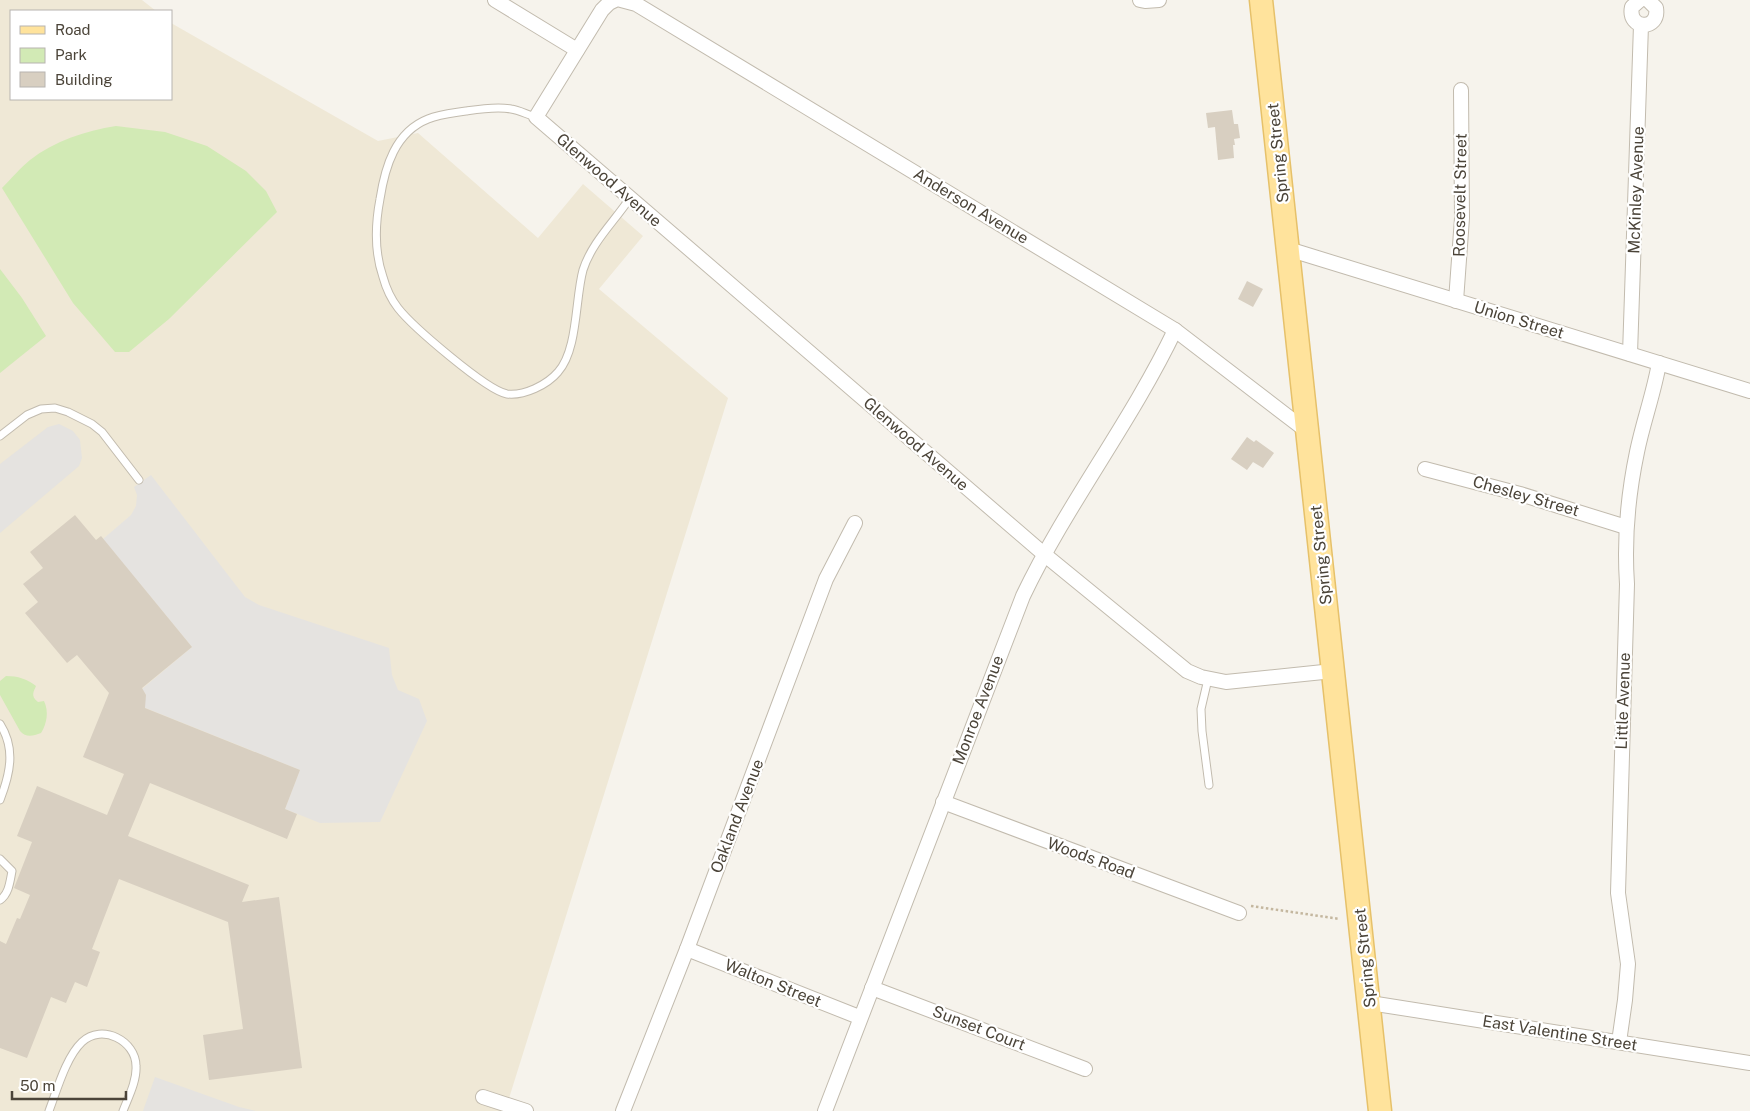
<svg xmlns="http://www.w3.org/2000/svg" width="1750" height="1111" viewBox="0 0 1750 1111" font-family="'Public Sans',sans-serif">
<rect width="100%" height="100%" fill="#f6f3ec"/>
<path fill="#efe8d6" d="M0 0H142L156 11H11V99H171V23L378 141 418 133 538 238 583 184 643 236 599 289 728 398 505 1111H0Z"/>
<g fill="#d2eab5">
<path d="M116 126 165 132 207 146 246 171 266 191 277 212 169 319 129 352H115L73 303 2 188C11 179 20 168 30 160 54 141 85 131 116 126Z"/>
<path d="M0 269 22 298 46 336 0 373Z"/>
<path d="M6 676C18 676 27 679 36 686 34 691 30 696 38 702L44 701C49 711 47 724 41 733 33 736 26 738 20 731L0 695V681Z"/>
</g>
<g fill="#e5e3e0">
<path d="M59 424 73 431 80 440 82 458 79 466 0 533V464L48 427Z"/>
<path d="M151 475 245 597 259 605 389 648 392 675 398 690 419 699 427 721 380 822 320 823 285 809 300 770 143 707 146 695 142 689 192 647 103 539 131 515 136 506 137 495 134 487Z"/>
<path d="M155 1077 239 1107 256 1111H143Z"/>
</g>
<g fill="#d8cfc1">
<path d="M1232 110 1234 124H1238L1240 138 1234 139 1235 145H1233L1234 158 1218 160 1215 127 1208 128 1206 113Z"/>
<path d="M1247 281 1263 289 1253 307 1238 299Z"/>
<path d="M1247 437 1254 442 1256 440 1274 453 1263 468 1253 462 1247 470 1231 459Z"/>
<path d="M75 515 96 540 101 536 192 647 142 688 146 695 145 708 300 770 285 809 297 814 287 839 150 783 128 836 249 885 242 902 279 897 302 1068 209 1080 203 1035 243 1029 228 922 119 879 92 949 100 952 87 987 75 982 66 1003 51 997 27 1058 0 1048V941L6 944 17 918 20 919 30 895 14 888 32 842 17 836 37 786 107 815 124 774 83 757 109 693 77 655 67 663 25 613 38 602 23 584 43 568 30 552Z"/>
</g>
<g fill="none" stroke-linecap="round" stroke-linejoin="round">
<defs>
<g id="lane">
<path d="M536 117C528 115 519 110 511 109 497 106 479 109 466 111 454 113 440 114 428 119 395 132 385 167 380 199 375 225 374 251 383 277 386 288 391 299 398 308 412 326 486 390 507 394 524 396 547 385 558 372 578 350 575 299 583 270 592 242 614 222 630 198"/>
<path d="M0 436 27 415 41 409 55 408 68 412 92 424 102 432 139 480"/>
<path d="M1208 679 1201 709 1202 731 1209 785"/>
<path d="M0 724C16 749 10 774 0 800"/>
<path d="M0 859 12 871C10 881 9 894 0 900"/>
<path d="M49 1111C57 1090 66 1057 82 1042 102 1023 136 1041 136 1066 137 1081 128 1098 123 1111"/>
</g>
<g id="street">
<path d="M495 0 577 50"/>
<path d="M615 0 609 3 602 10 536 117 1045 555 1187 671 1201 677 1226 682 1333 671"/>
<path d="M621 0 636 4 1175 330 1308 432"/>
<path d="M1140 0 1145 1 1159 0"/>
<path d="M1640 0 1632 7C1627 30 1660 31 1656 8L1648 0"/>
<path d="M1288 249 1750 391"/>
<path d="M1456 301 1462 218 1461 90"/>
<path d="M1630 354 1641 25"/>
<path d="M1425 469 1520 494 1626 527"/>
<path d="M943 802 1239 913"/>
<path d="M687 949 859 1017"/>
<path d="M872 988 1085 1069"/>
<path d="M1370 1003 1750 1063"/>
<path d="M1619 1042 1625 1000 1628 964 1618 893 1627 584C1624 540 1628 495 1637 452 1643 422 1654 393 1659 363"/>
<path d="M483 1097 526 1111"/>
<path d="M623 1111 687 949 826 579 855 523"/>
<path d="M825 1111 1023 596C1067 504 1131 422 1175 330"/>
</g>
<path id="primary" d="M1261 0 1380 1111"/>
</defs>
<use href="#lane" stroke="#c2bbae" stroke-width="9"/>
<use href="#street" stroke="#c2bbae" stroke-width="16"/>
<use href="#primary" stroke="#e6c16a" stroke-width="25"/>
<path stroke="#c4b79f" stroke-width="2.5" stroke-dasharray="2.5 2.5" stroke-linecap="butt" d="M1251 906 1340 919"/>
<use href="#lane" stroke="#fff" stroke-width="7"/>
<use href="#street" stroke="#fff" stroke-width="14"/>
<use href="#primary" stroke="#ffe39c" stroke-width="22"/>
</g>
<g text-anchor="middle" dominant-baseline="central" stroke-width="4.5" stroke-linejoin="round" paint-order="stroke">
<g font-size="16" fill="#4b4439" stroke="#fff">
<text transform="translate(1278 153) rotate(-96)">Spring Street</text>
<text transform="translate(609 180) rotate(41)">Glenwood Avenue</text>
<text transform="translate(1636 190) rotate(-88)">McKinley Avenue</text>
<text transform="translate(1460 195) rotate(-89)">Roosevelt Street</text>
<text transform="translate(971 206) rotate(31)">Anderson Avenue</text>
<text transform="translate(1519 320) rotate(17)">Union Street</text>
<text transform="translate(916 444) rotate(41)">Glenwood Avenue</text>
<text transform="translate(1526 496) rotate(16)">Chesley Street</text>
<text transform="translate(1321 555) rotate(-96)">Spring Street</text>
<text transform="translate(1623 701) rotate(-88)">Little Avenue</text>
<text transform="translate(978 710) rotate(-69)">Monroe Avenue</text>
<text transform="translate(737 816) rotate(-69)">Oakland Avenue</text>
<text transform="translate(1091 858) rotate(20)">Woods Road</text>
<text transform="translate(1365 958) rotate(-96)">Spring Street</text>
<text transform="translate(773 983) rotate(22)">Walton Street</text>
<text transform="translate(979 1028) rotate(21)">Sunset Court</text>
<text transform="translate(1560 1033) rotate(9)">East Valentine Street</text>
</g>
</g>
<rect x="10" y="10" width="162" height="90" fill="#ffffff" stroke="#b7b4b0"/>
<rect x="20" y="26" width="25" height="8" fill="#ffe39c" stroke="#b7b4b0"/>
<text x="55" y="35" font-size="15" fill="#4b4439">Road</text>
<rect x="20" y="48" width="25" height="15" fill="#d2eab5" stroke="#b7b4b0"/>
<text x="55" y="60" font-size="15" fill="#4b4439">Park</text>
<rect x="20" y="72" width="25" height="15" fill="#d8cfc1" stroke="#b7b4b0"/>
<text x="55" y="85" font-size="15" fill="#4b4439">Building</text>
<path d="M12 1091v8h114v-8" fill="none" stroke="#4b4439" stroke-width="2.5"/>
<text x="20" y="1091" font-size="15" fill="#4b4439" stroke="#ffffff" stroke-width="4" paint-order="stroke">50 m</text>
</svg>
